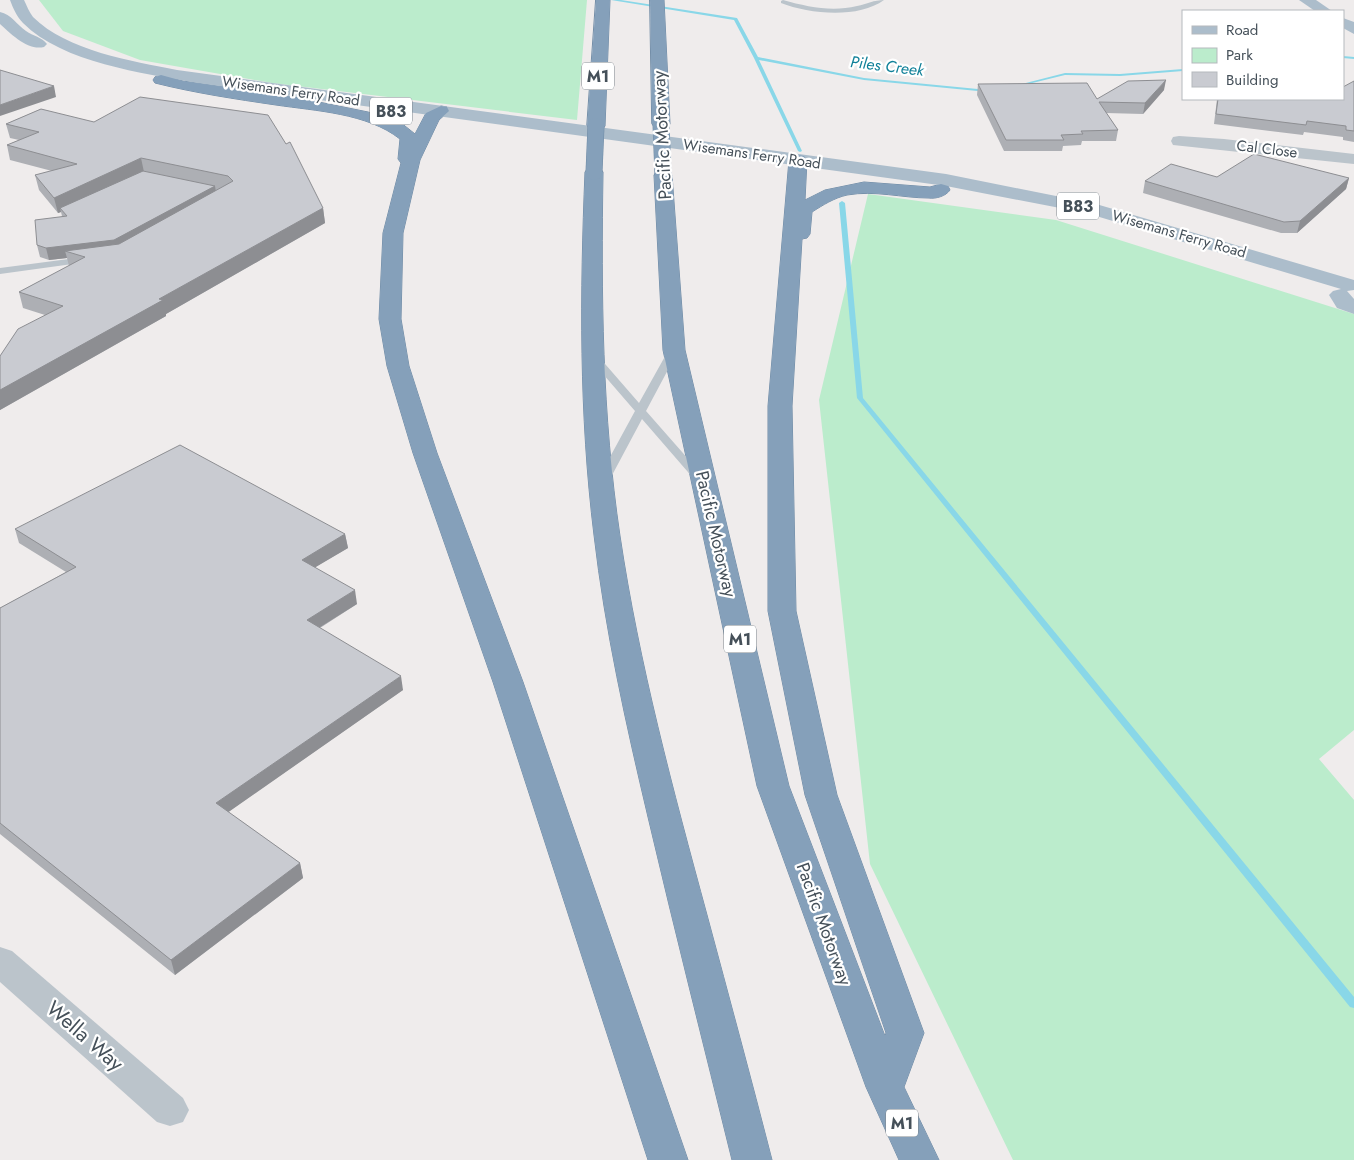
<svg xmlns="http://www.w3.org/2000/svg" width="1354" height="1160" viewBox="0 0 1354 1160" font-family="Jost,sans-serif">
<rect width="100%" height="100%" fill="#efecec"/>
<g fill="#bbeccc">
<path d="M39 0H587L577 120 272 83 140 60 63 31Z"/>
<path d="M868 194 1056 220 1354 314V730L1319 759 1354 800V1160H1013L870 864 819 400Z"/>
</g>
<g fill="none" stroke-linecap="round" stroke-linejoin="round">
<g fill="#89d7e8" fill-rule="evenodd">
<path d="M611 0H621L737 18 758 57 864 78 988 90 990 91 988 92 864 80 759 60 802 151 800 152 798 151 754 58 734 20Z"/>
<path d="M1343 56 1354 57V59L1343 58Z"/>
<path d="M1183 69V71L1120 76 1065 75 1016 87 1014 86 1065 73 1120 74Z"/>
<path d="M842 201 845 203 863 398 1354 997V1008L1350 1007 857 398 839 203Z"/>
</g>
<defs>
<g id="highway">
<path d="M596 0H610L605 126 602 130 596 131 590 130 587 126Z"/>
<path d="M650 0H664L670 124 667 128 661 129 655 128 652 124Z"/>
<path d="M161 75 183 81 294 97 368 112 400 122 415 134 426 113 441 106 447 107 449 111 439 120 420 160 403 233 401 319 409 366 437 453 523 682 688 1160H648L493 682 413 453 387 366 379 319 383 233 401 163 398 159 400 139C367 113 316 111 276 105 235 99 195 93 155 83L153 80 155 77Z"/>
<path d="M798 155 804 156 807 160 805 200 825 190 864 182 930 187 941 184 948 186 950 190C946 196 936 199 929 198 902 198 875 190 847 195 834 198 823 205 812 212L810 234 807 238 802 239 792 406 796 611 837 795 924 1033 904 1087 939 1160H899L866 1087 757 786 663 350 654 175 657 171 663 170 669 171 672 175 685 350 789 786 885 1036 886 1033 805 795 768 611V406L789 160 792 156Z"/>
<path d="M594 167 600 168 603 172C601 294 602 415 620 536 639 664 673 790 707 915 729 997 751 1078 772 1160H732C704 1046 675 932 648 817 626 724 605 630 594 535 579 414 580 293 585 172L588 168Z"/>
</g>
</defs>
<use href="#highway" stroke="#708ba5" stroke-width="1"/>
<g fill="#bbc4cb" fill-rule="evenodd">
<path d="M783 0C808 7 832 12 857 6 867 4 874 0 884 0 858 19 809 14 781 3V1Z"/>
<path d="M84 257 89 260 87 262 0 274V268Z"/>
<path d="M673 348 678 351 646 411 704 477 702 479H694L642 419 610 479 604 482 600 481 598 479 635 411 590 359 591 357H599L639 403 668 351Z"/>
</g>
<g fill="#bbc4cb" fill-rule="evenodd">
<path d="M1179 136 1224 139 1354 154V164L1173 145 1171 141 1173 137Z"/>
<path d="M0 947 12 951 183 1098 189 1110 183 1122 170 1126 157 1122 0 982Z"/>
</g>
<g fill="#acbdcb" fill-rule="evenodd">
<path d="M10 0H24C27 6 29 12 33 17 67 51 132 61 177 70L946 174 1096 204 1354 280V290L1347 291 1354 299V314L1337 308 1329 295 1333 291 1341 289 1086 213 946 186 196 83C143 73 63 63 23 23 17 17 13 8 10 0Z"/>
<path d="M1299 0H1316L1332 11H1315Z"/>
<path d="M0 12C11 14 17 25 26 31 33 36 42 37 47 44L44 47C28 51 11 34 0 24Z"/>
<path d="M1343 18 1354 22V34L1343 28Z"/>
</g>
<use href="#highway" fill="#85a0ba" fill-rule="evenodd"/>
<defs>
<g id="highway-bridge">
<path d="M661 124 663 175"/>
<path d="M594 172 596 126"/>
</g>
</defs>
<use href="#highway-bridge" stroke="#708ba5" stroke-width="17" stroke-linecap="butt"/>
<use href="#highway-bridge" stroke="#85a0ba" stroke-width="16"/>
</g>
<g fill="#adafb4">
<path d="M1354 81V142L1343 140V137L1304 132 1303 135 1214 124 1217 99H1343Z"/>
<path d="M978 84 1097 99 1164 90 1143 114 1106 113 1118 130 1116 141H1082L1081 145 1063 146 1062 151H1004L977 95Z"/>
<path d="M41 109 323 208 325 223 166 314V316L0 410V356L45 315 23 308 19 292 69 266 67 258 49 260 40 257 37 245 62 216 61 212 58 213 39 190 35 175 52 171 10 160 7 145 19 140 10 138 6 124Z"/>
<path d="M1217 177 1349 178 1346 189 1297 233H1281L1143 193 1145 181Z"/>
<path d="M15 529 345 534 348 548 315 567 357 604 320 628 403 690 228 812 300 863 303 878 175 975 0 834V608L66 572 19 543Z"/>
</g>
<g fill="#8d8e92">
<path d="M1166 80 1164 90 1143 114 1145 103Z"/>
<path d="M54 86 56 97 0 116V105Z"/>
<path d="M141 158 144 172 60 208 61 212 58 213 54 198Z"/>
<path d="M1349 178 1346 189 1297 233 1300 221Z"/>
<path d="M215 186 217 198 116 252 65 251 67 258 49 260 46 248Z"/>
<path d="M323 208 325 223 166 314V316L0 410V390L159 299Z"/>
<path d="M345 534 348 548 304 574 302 560Z"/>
<path d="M355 590 357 604 309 634 307 620Z"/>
<path d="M401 676 403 690 220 818 216 803Z"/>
<path d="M300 863 303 878 175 975 171 960Z"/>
</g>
<g fill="#c9cbd1" stroke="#8d8e92">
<path d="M0 70 54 86 0 105Z"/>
<path d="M1166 80 1145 103 1099 102 1118 130 1081 131 1083 134 1061 135 1064 140H1006L978 84 1087 83 1097 99 1128 81Z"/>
<path d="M1354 81V131L1346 130V126L1307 121 1306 125 1216 114 1218 99H1343V87Z"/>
<path d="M140 97 268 115 286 144 290 142 323 208 159 299 163 300 0 390V356L18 329 63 306 19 292 85 257 65 251 119 244 233 181 228 176 141 158 54 198 35 175 77 164 7 145 39 132 6 124 41 109 94 122Z"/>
<path d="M1254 154 1349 178 1300 221 1284 222 1145 181 1171 164 1217 177Z"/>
<path d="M143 171 215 186 114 240 46 248 37 245 35 220 67 216 60 208Z"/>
<path d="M180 445 345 534 302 560 355 590 307 620 401 676 216 803 300 863 171 960 0 823V608L76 567 15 529Z"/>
</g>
<g text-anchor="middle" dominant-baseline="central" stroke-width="4.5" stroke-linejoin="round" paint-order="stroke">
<g font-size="15" fill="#455059" stroke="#fff">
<text transform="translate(291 91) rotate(8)">Wisemans Ferry Road</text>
<text transform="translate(1267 149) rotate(7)">Cal Close</text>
<text transform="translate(752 154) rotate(8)">Wisemans Ferry Road</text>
<text transform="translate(1179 234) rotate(16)">Wisemans Ferry Road</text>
</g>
<g font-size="16" font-style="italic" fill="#118199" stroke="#fff">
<text transform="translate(887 66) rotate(7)">Piles Creek</text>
</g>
<g fill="#fff" stroke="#7d848b" stroke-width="1">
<rect x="582" y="62.5" width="32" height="27" rx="4"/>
<rect x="370" y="97.5" width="42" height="27" rx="4"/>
<rect x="1057" y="192.5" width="42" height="27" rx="4"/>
<rect x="724" y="625.5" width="32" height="27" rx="4"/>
<rect x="886" y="1109.5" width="32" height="27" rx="4"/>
</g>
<g font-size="16" font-weight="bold" fill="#455059">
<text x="598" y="76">M1</text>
<text x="391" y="111">B83</text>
<text x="1078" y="206">B83</text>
<text x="740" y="639">M1</text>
<text x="902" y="1123">M1</text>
</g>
<g font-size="18" fill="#455059" stroke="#fff">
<text transform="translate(662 135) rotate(-93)">Pacific Motorway</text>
<text transform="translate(716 534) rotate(77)">Pacific Motorway</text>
<text transform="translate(824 924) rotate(70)">Pacific Motorway</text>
</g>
<g font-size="21" fill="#455059" stroke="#fff">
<text transform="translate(85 1036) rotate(41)">Wella Way</text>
</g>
</g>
<rect x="1182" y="10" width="162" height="90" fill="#ffffff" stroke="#b5b9bd"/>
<rect x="1192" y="26" width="25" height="8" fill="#acbdcb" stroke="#b5b9bd"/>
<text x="1226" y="35" font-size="15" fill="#455059">Road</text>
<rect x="1192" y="48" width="25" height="15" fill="#bbeccc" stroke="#b5b9bd"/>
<text x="1226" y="60" font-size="15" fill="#455059">Park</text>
<rect x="1192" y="72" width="25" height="15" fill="#c9cbd1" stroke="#b5b9bd"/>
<text x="1226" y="85" font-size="15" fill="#455059">Building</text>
</svg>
